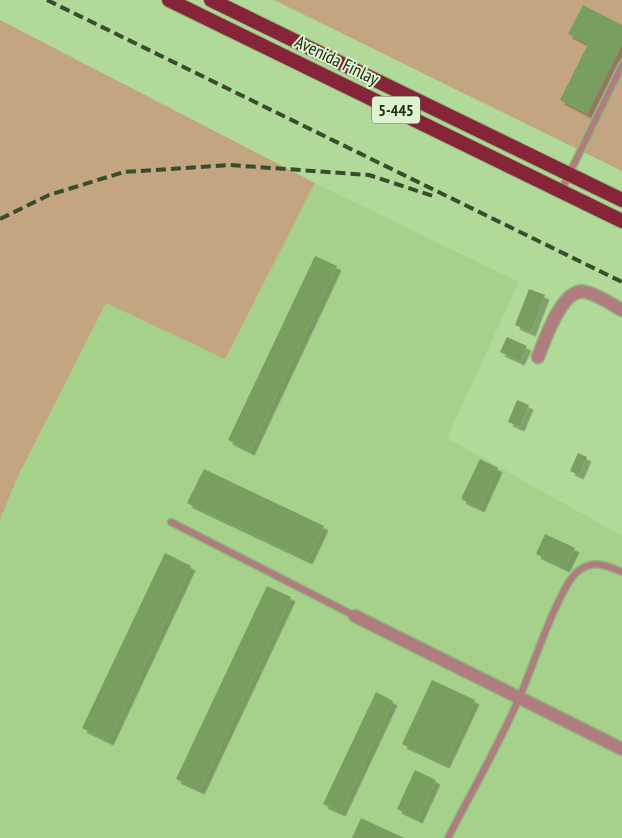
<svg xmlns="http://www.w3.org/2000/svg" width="622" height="838" viewBox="0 0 622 838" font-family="'PT Sans Narrow',sans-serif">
<defs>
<filter id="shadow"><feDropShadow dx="4.5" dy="4.5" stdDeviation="0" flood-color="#0004"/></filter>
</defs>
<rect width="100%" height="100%" fill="#b1d999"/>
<path fill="#a6d18a" d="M315 183 519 282 447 438 622 536V838H0V520L18 476 106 302 225 359Z"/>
<g fill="#c3a681">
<path d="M274 0H622V171Z"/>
<path d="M0 20 315 183 225 359 106 303 18 476 0 520Z"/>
</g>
<g fill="#789e60" filter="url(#shadow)">
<path d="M583 5 622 25V44L587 114 560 100 588 44 568 34Z"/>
<path d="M315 256 337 266 250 451 228 440Z"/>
<path d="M529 289 545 295 531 332 515 325Z"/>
<path d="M507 337 527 346 520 361 500 352Z"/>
<path d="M517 400 529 405 520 427 508 422Z"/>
<path d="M578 453 587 457 579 475 570 471Z"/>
<path d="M480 459 498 468 480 508 461 499Z"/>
<path d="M204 469 324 526 308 560 187 503Z"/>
<path d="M545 534 575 548 565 568 536 554Z"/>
<path d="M165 553 191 566 109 741 82 728Z"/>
<path d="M267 586 291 597 200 790 176 779Z"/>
<path d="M432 680 475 700 445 764 402 744Z"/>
<path d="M376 692 393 701 341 812 323 804Z"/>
<path d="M415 770 436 780 418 819 397 809Z"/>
<path d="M361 818 404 838H352Z"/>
</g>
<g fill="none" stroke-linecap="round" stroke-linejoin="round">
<defs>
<g id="service">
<path d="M561 191 622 65"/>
<path d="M171 522 355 616"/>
<path d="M448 838C472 791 499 745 520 696 532 669 558 589 577 572 592 559 606 565 622 572"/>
</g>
<g id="minor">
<path d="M538 357C545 340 562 286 586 292 598 295 611 304 622 310"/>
<path d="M355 616 622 749"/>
</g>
<g id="trunk">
<path d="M169 0 622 221"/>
<path d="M211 0 622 200"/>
</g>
</defs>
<use href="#service" stroke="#93b67e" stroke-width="9"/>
<use href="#minor" stroke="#93b67e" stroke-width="15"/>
<use href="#trunk" stroke="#93b67e" stroke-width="16"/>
<use href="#service" stroke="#af7c80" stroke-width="6"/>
<use href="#minor" stroke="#af7c80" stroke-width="12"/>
<use href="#trunk" stroke="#862438" stroke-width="14"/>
<g stroke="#394d2c" stroke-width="4" stroke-dasharray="10 5" stroke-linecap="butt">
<path d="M47 0 622 282"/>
<path d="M0 219 49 195 124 172 230 165 369 175 436 197"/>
</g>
</g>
<g text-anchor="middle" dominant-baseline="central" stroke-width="4" stroke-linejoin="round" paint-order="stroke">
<rect fill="#dff3d3" stroke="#56664b" stroke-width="1" x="372" y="96.5" width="48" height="27" rx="4"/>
<g font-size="16" font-weight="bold" fill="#1c2a11">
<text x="396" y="110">5-445</text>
</g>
<g font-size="18" fill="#1c2a11" stroke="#dff3d3">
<text transform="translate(337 60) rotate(26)">Avenida Finlay</text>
</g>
</g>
</svg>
